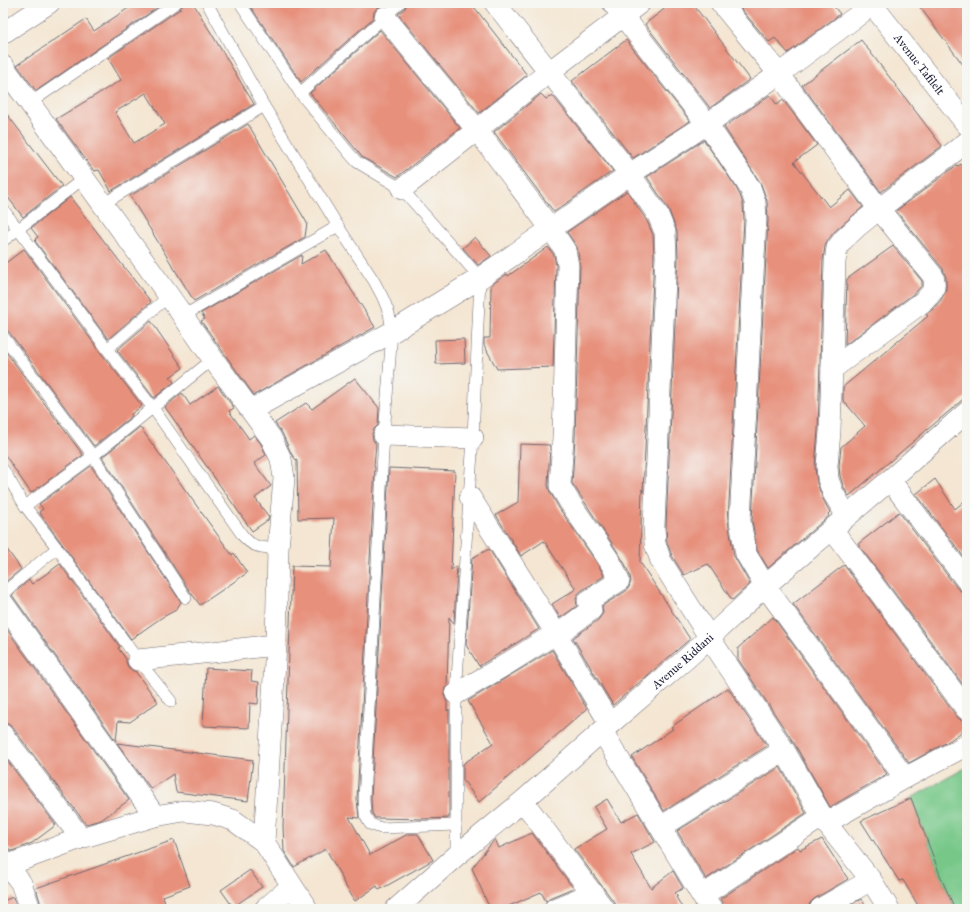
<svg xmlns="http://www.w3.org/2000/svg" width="970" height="912" viewBox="0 0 970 912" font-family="'IM FELL Great Primer',serif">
<rect width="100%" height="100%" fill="#f6f6f2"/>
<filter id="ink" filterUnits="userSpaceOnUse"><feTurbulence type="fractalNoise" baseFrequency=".025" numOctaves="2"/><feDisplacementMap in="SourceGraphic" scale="8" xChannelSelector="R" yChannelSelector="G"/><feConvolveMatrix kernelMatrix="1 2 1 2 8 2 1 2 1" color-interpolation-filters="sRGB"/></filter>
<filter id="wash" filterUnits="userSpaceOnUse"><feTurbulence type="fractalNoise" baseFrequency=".012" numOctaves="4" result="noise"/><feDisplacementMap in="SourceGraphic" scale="16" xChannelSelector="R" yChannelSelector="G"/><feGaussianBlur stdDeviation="0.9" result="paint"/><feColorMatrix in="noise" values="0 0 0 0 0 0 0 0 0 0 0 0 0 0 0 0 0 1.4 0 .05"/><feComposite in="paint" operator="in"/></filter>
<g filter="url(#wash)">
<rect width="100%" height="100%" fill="#f4e6d2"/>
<path fill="#76c788" stroke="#4c7462" d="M967 767V909H955L942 880 911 798Z"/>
<g id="blocks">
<g fill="#e7917d" fill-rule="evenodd">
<path d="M136 3H164L36 91 17 65 86 19 94 31Z"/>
<path d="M183 3H193L254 104 111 191 99 170 94 171 56 119 121 80 108 58 180 9 182 6ZM146 93 165 124 134 143 115 112Z"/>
<path d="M248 3H390L387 5H383L377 8 374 12 373 18 301 82Z"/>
<path d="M407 3H471L527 75 479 113 398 14 405 8Z"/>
<path d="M672 3H692L750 79 710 108 645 24Z"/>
<path d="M736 3H831L840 14 788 53 775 38 769 42Z"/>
<path d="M917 3H967V70Z"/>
<path d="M380 30 460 128 397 177 362 157 310 93Z"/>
<path d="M626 40 690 121 633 158 572 81Z"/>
<path d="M861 40 942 146 881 192 802 85Z"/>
<path d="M541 94 546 99 552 95 613 171 554 212 494 132Z"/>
<path d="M770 95 777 105 783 100 817 145 794 162 829 207 850 190 863 207 835 231 827 241 825 246 823 260 818 430 815 467 817 483 823 499 830 512 828 514 829 516 768 568 757 550 752 520 768 220 767 201 761 184 724 127Z"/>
<path d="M3 109 62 186 23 217 3 191Z"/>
<path d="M248 124 307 223 305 237 194 301 130 196Z"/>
<path d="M704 140 735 186 740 195 743 204 744 219 728 521 734 556 750 584 732 600 708 564 684 575 672 556 667 542 666 526 678 257 677 232 668 208 647 177Z"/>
<path d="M961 164 967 172V396L849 496 844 488 840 476 839 466 841 447 865 426 843 400V387L928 316 926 314 933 309 941 300 944 294 946 289V278L943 269 896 211 957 165 958 166Z"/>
<path d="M627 191 647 221 653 235 654 256 643 492 642 489 640 562 690 639 613 705 573 638 598 620 603 613 602 606 626 591 629 587 631 581 630 576 625 564 619 554 572 483 575 438 580 265 577 247 567 232Z"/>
<path d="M70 197 151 302 108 339 35 241 36 240 35 239 38 237 31 228Z"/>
<path d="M475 237 491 256 478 265 463 248Z"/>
<path d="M893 246 922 281V285L916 292 845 345 847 279Z"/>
<path d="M548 247 554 255 556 266 553 367 497 369 484 345V338H490L491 285 507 274 508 276Z"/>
<path d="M24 249 101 353 142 406 131 414 132 416 94 446 9 332 6 330 3 329V265Z"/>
<path d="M326 250 375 327 254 395 201 321 205 319 201 313 302 255 301 264Z"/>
<path d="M151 321 183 368 170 377 174 382 154 398 117 350Z"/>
<path d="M464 339 465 363 436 364 435 340Z"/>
<path d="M3 348 83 455 31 493 3 452Z"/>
<path d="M355 378 379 408 378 425 374 429 372 434 373 440 376 444 374 467H375L357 799 359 818 349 817 370 855 408 834H418L433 860 379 890 377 886 355 901 343 882V880L326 849 294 867 284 851 283 826 292 566 331 567 334 518 298 519 297 461 292 455 282 433 275 423 306 403 312 409Z"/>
<path d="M218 386 234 408 229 411 249 439 254 435 261 444 266 455 254 463 271 486 255 498 269 517 268 520 252 531 165 407 182 393 190 405Z"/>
<path d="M140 427 232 555 234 553 247 573 200 605 189 590 102 457Z"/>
<path d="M520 444 550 445 548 485 550 492 559 508 599 566 604 576 581 591 578 594 576 599 577 606 560 618 552 604 576 589 544 541 521 556 496 515 518 502Z"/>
<path d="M91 466 181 602 176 610 161 618 131 639 39 512 43 509 39 504Z"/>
<path d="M389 468 455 471 451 570 457 566 454 624 449 617 447 686 445 688 444 694 446 700 447 702V711L449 709V818L423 819 375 818 372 813 371 799Z"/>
<path d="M935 479 955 509 967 499V561L916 494Z"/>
<path d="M899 512 957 588 962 592 967 593V690L858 544Z"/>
<path d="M3 544 21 569 3 584Z"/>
<path d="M489 549 539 629 479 666 466 645 472 558Z"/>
<path d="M60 564 120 647 118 648 126 659V662L128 667 133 671H135L158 702 130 722 118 721 116 741 12 595 29 580 32 584Z"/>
<path d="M844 565 957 717 962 721 967 722V728L949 741 909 763 793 604Z"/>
<path d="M773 617 887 774 830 807 794 743 738 659V648Z"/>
<path d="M3 624 129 800 101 820 86 824 13 728 8 724 3 723Z"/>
<path d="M552 650 587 709 479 802 463 780V764L493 743 468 701Z"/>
<path d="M206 668 252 671 251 681 259 682 258 704 250 703 249 728 203 726Z"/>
<path d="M728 688 767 746 664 811 632 757 673 729 671 727Z"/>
<path d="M117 743 253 760 248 801 176 792 173 774 151 789Z"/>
<path d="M3 755 56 825 32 843 12 851 8 848 3 847Z"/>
<path d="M780 767 806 813 706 879 677 831Z"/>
<path d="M911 798 942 880 955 909H920L903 880 899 881 861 821Z"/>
<path d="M607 799 621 822 638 813 655 842 631 854 651 888 673 871 683 888 675 893 678 896 676 897 683 909H616L614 902 574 849 607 829 594 807Z"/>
<path d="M532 833 573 888 549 898 546 901 541 892 502 909H490L472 868 495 839 499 848Z"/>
<path d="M822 839 848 879 814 899 810 903 808 909H726L720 899 798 847 800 850Z"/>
<path d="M174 840 190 886 163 896 167 909H42L41 905 36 888Z"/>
<path d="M250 870 262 887 233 907 221 890Z"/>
<path d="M13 897 17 909H3V901Z"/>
<path d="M861 899 868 909H844Z"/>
</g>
</g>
</g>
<g filter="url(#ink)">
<use href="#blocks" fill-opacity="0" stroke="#6c6770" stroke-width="1"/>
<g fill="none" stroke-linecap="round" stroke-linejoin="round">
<defs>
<g id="lane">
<path d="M207 3 264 106 338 226 374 281 383 298 389 313 392 332 384 435 364 799 365 815 370 824 381 828 456 825"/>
<path d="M240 3 300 93 349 153 357 162 402 189 480 278 473 438 456 694V856"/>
<path d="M300 93 400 3"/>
<path d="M30 103 176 3"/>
<path d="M103 204 264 106"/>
<path d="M3 209 107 349 153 408 243 536C254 549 263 547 278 549"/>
<path d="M3 241 84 178"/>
<path d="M183 316 338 226"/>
<path d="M3 336 93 456 186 598"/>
<path d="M107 349 169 296"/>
<path d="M3 469 25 506 57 548 138 660 171 701"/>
<path d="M25 506 93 456 213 359"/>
<path d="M3 593 57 548"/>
</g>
<g id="street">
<path d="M495 3 630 174 658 215 665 232 666 256 654 526 655 544 661 561 709 637 784 750 826 823 871 880 889 909"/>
<path d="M613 3 707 124 745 180 751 190 755 202 756 219 740 521 746 554 765 586 905 778"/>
<path d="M721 3 779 74 879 209 933 276C937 289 932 292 924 301L832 369"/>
<path id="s1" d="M871 3 967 125"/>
<path d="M385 17 477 130 551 229 565 250 568 265 563 437 560 486 569 501 609 560 614 569 619 581 588 601 591 610 557 635 545 640 505 665 456 694"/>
<path d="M3 33 49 3"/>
<path d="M3 66 169 296 213 359 271 438 281 459 284 478 278 549 276 645 264 842"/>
<path d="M402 189 477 130 549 72 640 3"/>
<path d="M251 410 392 332 480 278 630 174 707 124 779 74 872 5"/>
<path d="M384 435 473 438"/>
<path d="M890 480 967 581"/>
<path d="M470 497 557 635 610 724"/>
<path d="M847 516 833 493 828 479 827 466 830 431 835 262 837 248 843 240 858 226 879 209 967 142"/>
<path d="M832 529 967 710"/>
<path d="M3 603 155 816"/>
<path d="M138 660 276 645"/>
<path d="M602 731 702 896 712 909"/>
<path d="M3 735 81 838"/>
<path d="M523 801 604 909"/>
<path d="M826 823 905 778 967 745"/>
<path d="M661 827 784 750"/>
<path d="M3 859 21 883 30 909"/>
<path d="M3 867 81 838 155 816 184 811 213 814 233 820 264 842 307 909"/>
<path d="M702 896 823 816"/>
<path d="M265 909 292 886"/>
<path id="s2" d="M396 909 456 856 523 801 610 724 687 658 765 586 890 480 967 412"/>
<path d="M554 909 593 893"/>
<path d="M820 909 871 880"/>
</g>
</defs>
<use href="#lane" stroke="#6c6770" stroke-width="12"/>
<use href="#street" stroke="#6c6770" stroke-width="22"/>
<use href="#lane" stroke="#fff" stroke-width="11"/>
<use href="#street" stroke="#fff" stroke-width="21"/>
</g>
</g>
<g text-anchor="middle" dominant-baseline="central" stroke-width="4" stroke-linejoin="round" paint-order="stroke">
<g font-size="12" fill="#22223b" stroke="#f6f6f2">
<text stroke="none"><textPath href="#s1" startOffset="78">Avenue Tafilelt</textPath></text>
<text stroke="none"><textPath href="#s2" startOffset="379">Avenue Riddani</textPath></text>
</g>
</g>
<rect width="970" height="912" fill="none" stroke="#f6f6f2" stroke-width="16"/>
</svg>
